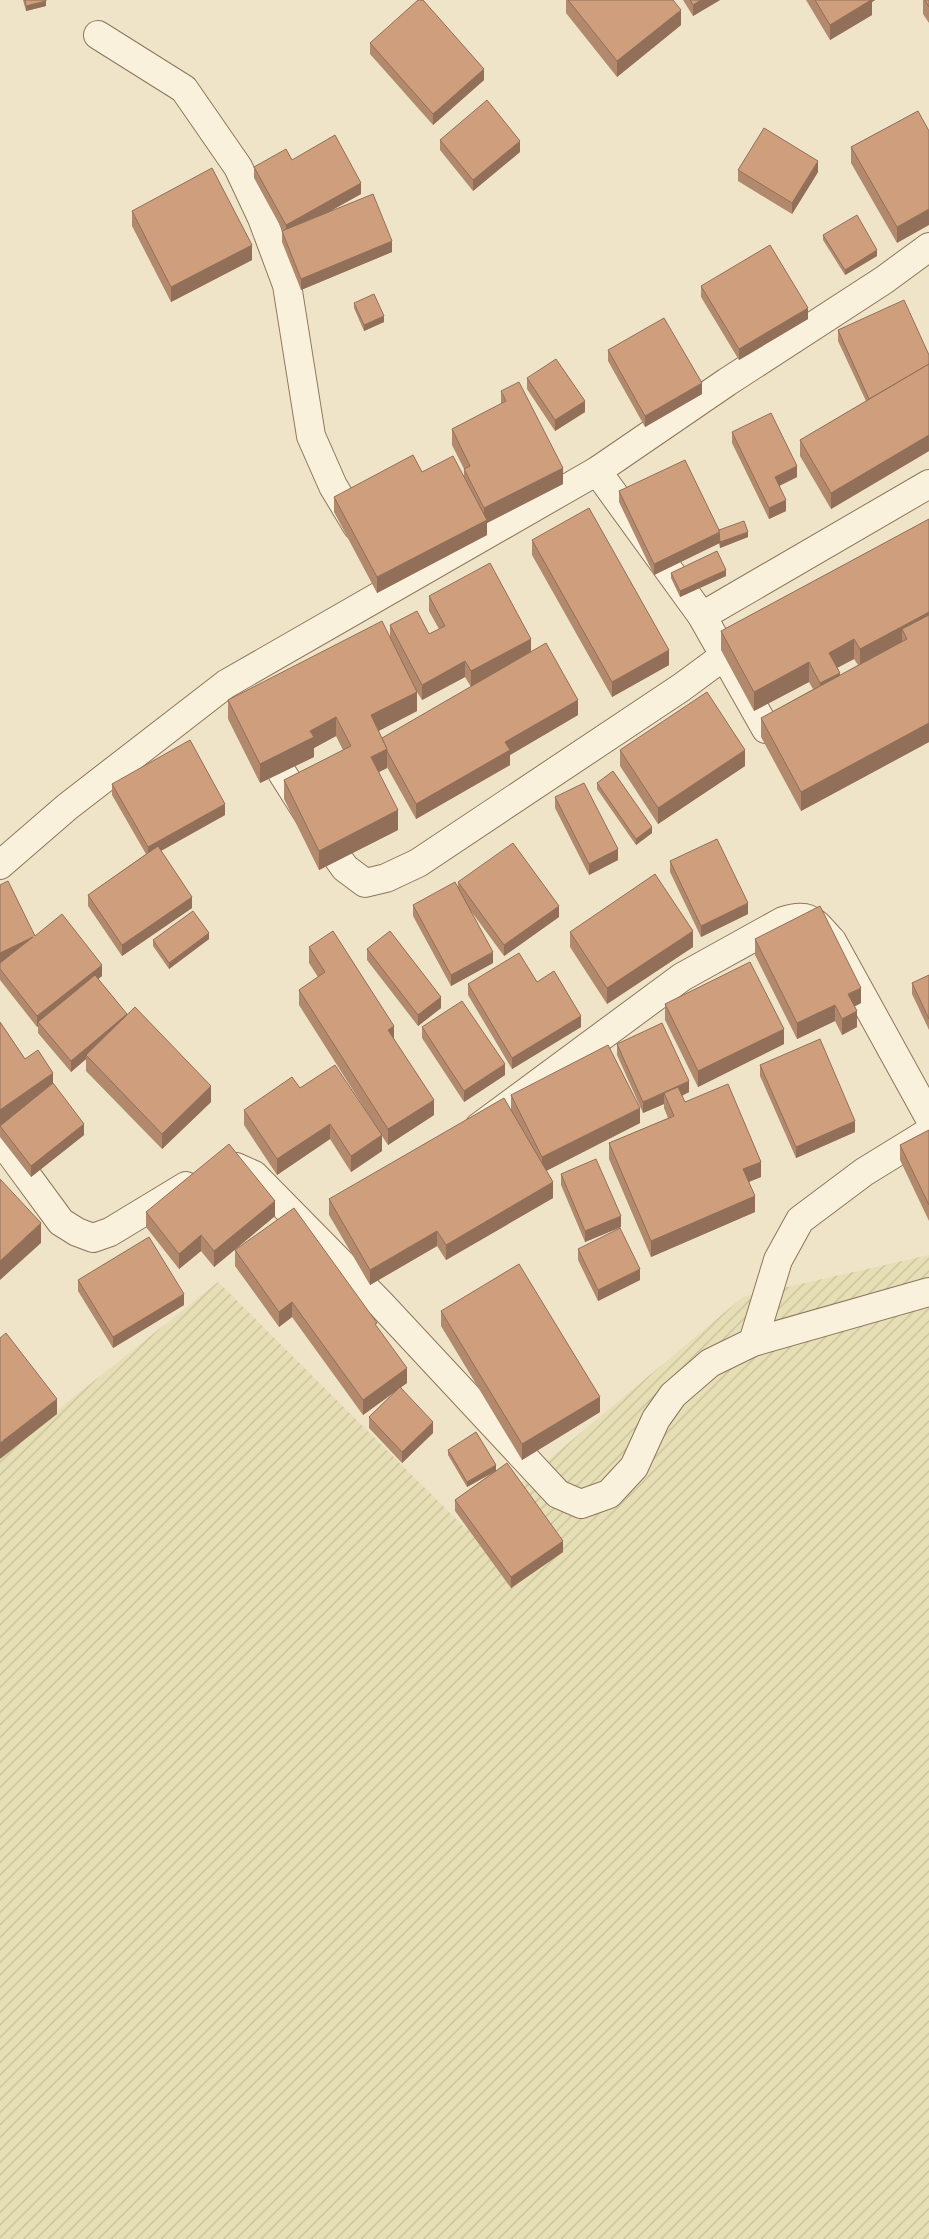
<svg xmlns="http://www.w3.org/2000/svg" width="929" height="2239" viewBox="0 0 929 2239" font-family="Lora,serif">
<defs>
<pattern id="farmland-furrows" width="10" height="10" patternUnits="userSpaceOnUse" patternTransform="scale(1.25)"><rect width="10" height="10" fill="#e6deb5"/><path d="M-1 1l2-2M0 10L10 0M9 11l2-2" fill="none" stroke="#c6bf9b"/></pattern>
</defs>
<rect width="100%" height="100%" fill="#f0e4c8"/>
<path fill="url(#farmland-furrows)" d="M929 1255V2239H0V1456L218 1282 466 1529 743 1297Z"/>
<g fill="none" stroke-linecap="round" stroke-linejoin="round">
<defs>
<g id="street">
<path d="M98 35 184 89 238 167 262 218 287 285 311 436 333 486 357 526"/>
<path d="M597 471 702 616 766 729"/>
<path d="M702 616 929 484"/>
<path d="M262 741 322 836 345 868 365 883 386 878 418 863 682 687 724 656"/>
<path d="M0 865 67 807 226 684 597 471 727 382 884 280 929 247"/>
<path d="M479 1127 682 977 783 921C811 912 814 922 832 941L929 1117"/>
<path d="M0 1139 61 1222 77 1232 93 1238 110 1232 186 1186"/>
<path d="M227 1168 236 1167 254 1175 380 1303 558 1494 581 1504 609 1494 634 1467 656 1419 673 1395 710 1363 753 1342 929 1292"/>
<path d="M753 1342 778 1260 800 1220 864 1172 929 1132"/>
</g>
</defs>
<use href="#street" stroke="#8d765c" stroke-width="30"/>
<use href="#street" stroke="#faf1dc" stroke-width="28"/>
</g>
<g fill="#b2896c" fill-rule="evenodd">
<path d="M23 0H46V6L26 11Z"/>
<path d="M566 0H673L681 25 617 77 566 13Z"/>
<path d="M683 0H720L693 16Z"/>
<path d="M806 0H875L872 2V15L830 40Z"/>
<path d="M923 0H929V23L923 14Z"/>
<path d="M370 43 484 80 433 125 370 54Z"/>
<path d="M918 111 897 243 851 163V147Z"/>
<path d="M440 140 520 152 473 191 440 150Z"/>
<path d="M292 160 361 194 328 212 392 252 301 290 282 242V231H283L254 178V167Z"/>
<path d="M738 170 818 172 792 214 738 181Z"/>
<path d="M132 211 252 260 171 302 132 226Z"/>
<path d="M823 235 877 256 845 275 823 240Z"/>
<path d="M701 286 808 319 739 360 701 297Z"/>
<path d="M354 303 384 322 364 331 354 308Z"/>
<path d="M838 330 929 355V451L831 509 800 456V440L866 401 838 341Z"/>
<path d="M608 350 702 394 645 427 608 361Z"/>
<path d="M527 378 585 412 555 431 527 389Z"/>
<path d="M501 391 563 484 487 523V535L377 593 334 512V497L422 472 464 476V469L452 445V429L501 404Z"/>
<path d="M732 432 797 477 779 486 786 511 769 519 732 443Z"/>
<path d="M619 491 719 530 748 537 720 548 719 543 654 575 619 502Z"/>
<path d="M929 519V742L801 811 761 737V718L813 689 809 682 754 711 721 650V631ZM854 659 858 665 840 675 837 668Z"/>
<path d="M532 540 669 665 612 697 532 555Z"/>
<path d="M671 573 726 576 680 597 671 578Z"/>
<path d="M429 596 531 652 578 715 510 755V765L416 819 387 767V768L379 772 398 830 319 870 284 799V780L343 750 336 736 314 748V757L260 783 228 719V700L390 638V625L429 634 439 629 429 611ZM465 677 471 687 382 738 378 731 417 711V692L422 700Z"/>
<path d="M620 750 745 766 658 824 620 766Z"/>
<path d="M597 783 652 833 636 845 597 789Z"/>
<path d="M112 784 225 815 161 851 192 908 122 956 88 906V895L146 854 112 795Z"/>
<path d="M555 797 618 860 589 875 555 808Z"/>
<path d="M670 861 748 914 701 937 670 872Z"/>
<path d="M458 882 559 917 504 956 468 907 493 963 451 986 413 916V905L458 888Z"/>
<path d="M0 885 35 936 102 976 98 979 127 1015 211 1102 162 1149 86 1071V1059L71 1072 38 1033V1026L37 1027 0 980Z"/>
<path d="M570 932 693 947 607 1004 570 947Z"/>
<path d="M209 939 169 969 153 946V940Z"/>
<path d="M755 939 861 1003 855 1006 857 1027 842 1035 835 1021 797 1039 755 955Z"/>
<path d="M309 947 394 1039 434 1115 388 1145 382 1136V1151L351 1172 330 1139 277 1175 244 1125V1110L375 1125 299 1005V990L318 977 309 963Z"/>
<path d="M367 949 441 1008 418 1026 367 960Z"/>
<path d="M929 975V1030L912 994V983Z"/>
<path d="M537 982 581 1027 512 1069 468 995V984Z"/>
<path d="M665 1004 784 1044 698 1087 665 1020Z"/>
<path d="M0 1022 25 1059 53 1084 84 1135 31 1177 0 1137Z"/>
<path d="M422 1027 505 1075 464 1102 422 1038Z"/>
<path d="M617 1044 689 1092 682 1096 685 1102 761 1177 749 1182 755 1212 651 1257 609 1159V1143L668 1118 664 1108V1104L643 1113 617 1055Z"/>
<path d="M760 1065 855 1132 796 1158 760 1076Z"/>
<path d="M511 1095 640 1123 546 1171 553 1198 446 1260 437 1246 370 1285 329 1215V1199L511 1109Z"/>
<path d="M929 1130V1221L900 1160V1145Z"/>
<path d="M561 1174 621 1227 585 1242 561 1185Z"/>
<path d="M146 1212 275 1216 214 1267 201 1251 179 1269 146 1227Z"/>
<path d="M578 1249 640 1280 598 1301 578 1260Z"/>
<path d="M235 1250 377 1327 407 1383 401 1387 433 1433 402 1463 369 1428V1417L396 1391 363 1415 292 1317 279 1327 235 1266Z"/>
<path d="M78 1280 184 1305 113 1348 78 1291Z"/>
<path d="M441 1311 600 1412 522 1460 441 1326Z"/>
<path d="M448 1450 496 1471 563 1552 511 1588 455 1511V1500L495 1471 467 1487 448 1455Z"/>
</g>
<g fill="#916f58">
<path d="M701 0H720L693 16V5Z"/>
<path d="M866 0H875L872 2V15L830 40V25Z"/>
<path d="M46 1V6L26 11V6Z"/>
<path d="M681 10V25L617 77V61Z"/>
<path d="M484 69V80L433 125V114Z"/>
<path d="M520 141V152L473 191V180Z"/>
<path d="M818 161V172L792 214V203Z"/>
<path d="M361 183V194L286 236V225Z"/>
<path d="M929 209V225L897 243V227Z"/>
<path d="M392 241V252L301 290V279Z"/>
<path d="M252 245V260L171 302V287Z"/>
<path d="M877 250V256L845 275V270Z"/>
<path d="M808 308V319L739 360V349Z"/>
<path d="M384 316V322L364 331V325Z"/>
<path d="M702 383V394L645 427V416Z"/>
<path d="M585 401V412L555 431V420Z"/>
<path d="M929 435V451L831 509V493Z"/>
<path d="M797 466V477L775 488V477Z"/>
<path d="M563 468V484L487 523V535L377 593V577L484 521V508Z"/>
<path d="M786 500V511L769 519V508Z"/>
<path d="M720 532V543L654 575V564Z"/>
<path d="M748 532V537L720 548V542Z"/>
<path d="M726 570V576L680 597V591Z"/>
<path d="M929 612V631L907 639 902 629V646L860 668V649Z"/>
<path d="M531 639V655L471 687V671Z"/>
<path d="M854 639V659L829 672V653Z"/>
<path d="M669 650V665L612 697V682Z"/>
<path d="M465 661V677L422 700V685Z"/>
<path d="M809 662V682L754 711V692Z"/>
<path d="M840 673V692L820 702V683Z"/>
<path d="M417 692V711L371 735V715Z"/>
<path d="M578 700V715L510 755V765L416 819V804L505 742Z"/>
<path d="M336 717V736L314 748V757L260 783V764L310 731Z"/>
<path d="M929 723V742L801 811V792Z"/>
<path d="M387 749V768L371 776V757Z"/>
<path d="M745 750V766L658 824V808Z"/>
<path d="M225 804V815L148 858V847Z"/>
<path d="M398 810V830L319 870V851Z"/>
<path d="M652 827V833L636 845V839Z"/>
<path d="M618 849V860L589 875V864Z"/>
<path d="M192 897V908L122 956V945Z"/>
<path d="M748 903V914L701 937V926Z"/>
<path d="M559 906V917L504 956V945Z"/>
<path d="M693 931V947L607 1004V988Z"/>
<path d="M209 933V939L169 969V963Z"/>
<path d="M33 937 0 964V953Z"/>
<path d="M493 952V963L451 986V975Z"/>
<path d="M102 965V976L40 1024 38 1022V1026L37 1027V1016Z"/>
<path d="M861 988V1003L848 1010V994Z"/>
<path d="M441 997V1008L418 1026V1015Z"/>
<path d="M835 1005V1021L797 1039V1023Z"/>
<path d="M857 1011V1027L842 1035V1019Z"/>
<path d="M127 1014V1025L86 1055V1059L71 1072V1061Z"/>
<path d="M581 1016V1027L512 1069V1058Z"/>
<path d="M394 1026V1041L388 1030Z"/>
<path d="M784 1029V1044L698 1087V1071Z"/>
<path d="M505 1064V1075L464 1102V1091Z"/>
<path d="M53 1073V1089L0 1126V1110Z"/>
<path d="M689 1081V1092L668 1102 664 1093Z"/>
<path d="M211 1086V1102L162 1149V1134Z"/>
<path d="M664 1093V1104L643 1113V1102Z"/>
<path d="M434 1100V1115L388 1145V1129Z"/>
<path d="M640 1108V1123L542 1173V1157Z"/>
<path d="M855 1121V1132L796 1158V1147Z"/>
<path d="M84 1124V1135L31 1177V1166Z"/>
<path d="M330 1124V1139L277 1175V1159Z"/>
<path d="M382 1135V1151L351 1172V1156Z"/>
<path d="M761 1162V1177L743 1184V1169Z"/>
<path d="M553 1182V1198L446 1260V1245Z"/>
<path d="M755 1196V1212L651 1257V1241Z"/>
<path d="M275 1201V1216L214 1267V1251Z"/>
<path d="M621 1216V1227L585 1242V1231Z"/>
<path d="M41 1223V1243L0 1280V1261Z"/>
<path d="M437 1231V1246L370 1285V1270Z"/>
<path d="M201 1235V1251L179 1269V1254Z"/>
<path d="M640 1269V1280L598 1301V1290Z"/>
<path d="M184 1294V1305L113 1348V1337Z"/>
<path d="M292 1302V1317L279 1327V1312Z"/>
<path d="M407 1368V1383L363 1415V1400Z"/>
<path d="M600 1397V1412L522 1460V1444Z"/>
<path d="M57 1399V1414L0 1459V1443Z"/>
<path d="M433 1422V1433L402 1463V1452Z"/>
<path d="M496 1465V1471L467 1487V1482Z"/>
<path d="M563 1541V1552L511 1588V1577Z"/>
</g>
<g fill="#cf9f7d" stroke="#916f58">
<path d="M25 0H46V1L26 6Z"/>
<path d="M418 0H423L484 69 433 114 370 43Z"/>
<path d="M568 0H673L681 10 617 61Z"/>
<path d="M690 0H701L693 5Z"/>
<path d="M815 0H871L830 25Z"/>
<path d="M925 0H929V7Z"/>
<path d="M487 100 520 141 473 180 440 140Z"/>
<path d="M918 111 929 131V209L897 227 851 147Z"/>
<path d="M764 128 818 161 792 203 738 170Z"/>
<path d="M335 135 361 183 286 225 254 167 286 149 292 160Z"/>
<path d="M212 168 252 245 171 287 132 211Z"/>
<path d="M373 194 392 241 301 279 282 231Z"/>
<path d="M857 215 877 250 845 270 823 235Z"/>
<path d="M770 245 808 308 739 349 701 286Z"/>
<path d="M374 294 384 316 364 325 354 303Z"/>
<path d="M904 300 929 355V364L869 399 838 330Z"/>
<path d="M664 318 702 383 645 416 608 350Z"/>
<path d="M556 359 585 401 555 420 527 378Z"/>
<path d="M929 364V435L831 493 800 440Z"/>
<path d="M519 382 563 468 484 508 464 469 470 466 452 429 506 401 501 391Z"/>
<path d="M771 413 797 466 775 477 786 500 769 508 732 432Z"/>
<path d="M413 455 422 472 453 456 487 520 377 577 334 497Z"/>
<path d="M685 460 720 532 654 564 619 491Z"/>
<path d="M589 508 669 650 612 682 532 540Z"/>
<path d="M929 519V612L860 649 854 639 829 653 840 673 820 683 809 662 754 692 721 631Z"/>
<path d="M744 521 748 532 720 542 719 530Z"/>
<path d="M717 551 726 570 680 591 671 573Z"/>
<path d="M490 563 531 639 471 671 465 661 422 685 390 625 417 611 429 634 445 626 429 596Z"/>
<path d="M929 615V723L801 792 761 718 907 639 902 629Z"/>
<path d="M382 621 417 692 371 715 387 749 371 757 398 810 319 851 284 780 351 746 336 717 310 731 314 737 260 764 228 700Z"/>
<path d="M546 643 578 700 505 742 510 750 416 804 387 751V749L382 738Z"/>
<path d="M707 692 745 750 658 808 620 750Z"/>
<path d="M190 740 225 804 148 847 112 784Z"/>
<path d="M613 771 652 827 636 839 597 783Z"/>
<path d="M584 783 618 849 589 864 555 797Z"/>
<path d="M717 839 748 903 701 926 670 861Z"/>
<path d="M513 843 559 906 504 945 458 882Z"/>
<path d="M158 846 192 897 122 945 88 895Z"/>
<path d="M655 874 693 931 607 988 570 932Z"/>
<path d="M8 881 35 936 62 914 102 965 37 1016 0 969V963L33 937 0 953V885Z"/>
<path d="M455 882 493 952 451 975 413 905Z"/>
<path d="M820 906 861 988 848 994 857 1011 842 1019 835 1005 797 1023 755 939Z"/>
<path d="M193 911 209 933 169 963 153 940Z"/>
<path d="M333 931 394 1026 388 1030 434 1100 388 1129 299 990 325 972 309 947Z"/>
<path d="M390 931 441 997 418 1015 367 949Z"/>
<path d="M519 953 537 982 554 971 581 1016 512 1058 468 984Z"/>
<path d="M750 962 784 1029 698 1071 665 1004Z"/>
<path d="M95 975 127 1014 71 1061 38 1022Z"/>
<path d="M929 975V1019L912 983Z"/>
<path d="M462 1001 505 1064 464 1091 422 1027Z"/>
<path d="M135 1007 211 1086 162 1134 86 1055Z"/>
<path d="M0 1022 25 1059 38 1050 53 1073 0 1110Z"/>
<path d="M662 1023 689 1081 643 1102 617 1044Z"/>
<path d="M820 1039 855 1121 796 1147 760 1065Z"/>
<path d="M608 1045 640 1108 542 1157 511 1095Z"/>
<path d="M335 1065 382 1135 351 1156 330 1124 277 1159 244 1110 292 1077 300 1088Z"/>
<path d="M53 1083 84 1124 31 1166 0 1126Z"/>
<path d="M728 1084 761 1162 743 1169 755 1196 651 1241 609 1143 674 1116 664 1093 678 1087 685 1102Z"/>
<path d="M504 1098 553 1182 446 1245 437 1231 370 1270 329 1199Z"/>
<path d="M929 1130V1205L900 1145Z"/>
<path d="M229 1144 275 1201 214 1251 201 1235 179 1254 146 1212Z"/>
<path d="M596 1159 621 1216 585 1231 561 1174Z"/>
<path d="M0 1179 41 1223 0 1261Z"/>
<path d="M294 1208 377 1323 375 1324 407 1368 363 1400 292 1302 279 1312 235 1250Z"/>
<path d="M620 1228 640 1269 598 1290 578 1249Z"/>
<path d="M149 1237 184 1294 113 1337 78 1280Z"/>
<path d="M519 1264 600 1397 522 1444 441 1311Z"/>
<path d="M6 1333 57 1399 0 1443V1338Z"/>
<path d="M400 1387 433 1422 402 1452 369 1417Z"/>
<path d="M476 1432 496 1465 467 1482 448 1450Z"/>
<path d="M507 1463 563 1541 511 1577 455 1500Z"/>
</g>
</svg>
